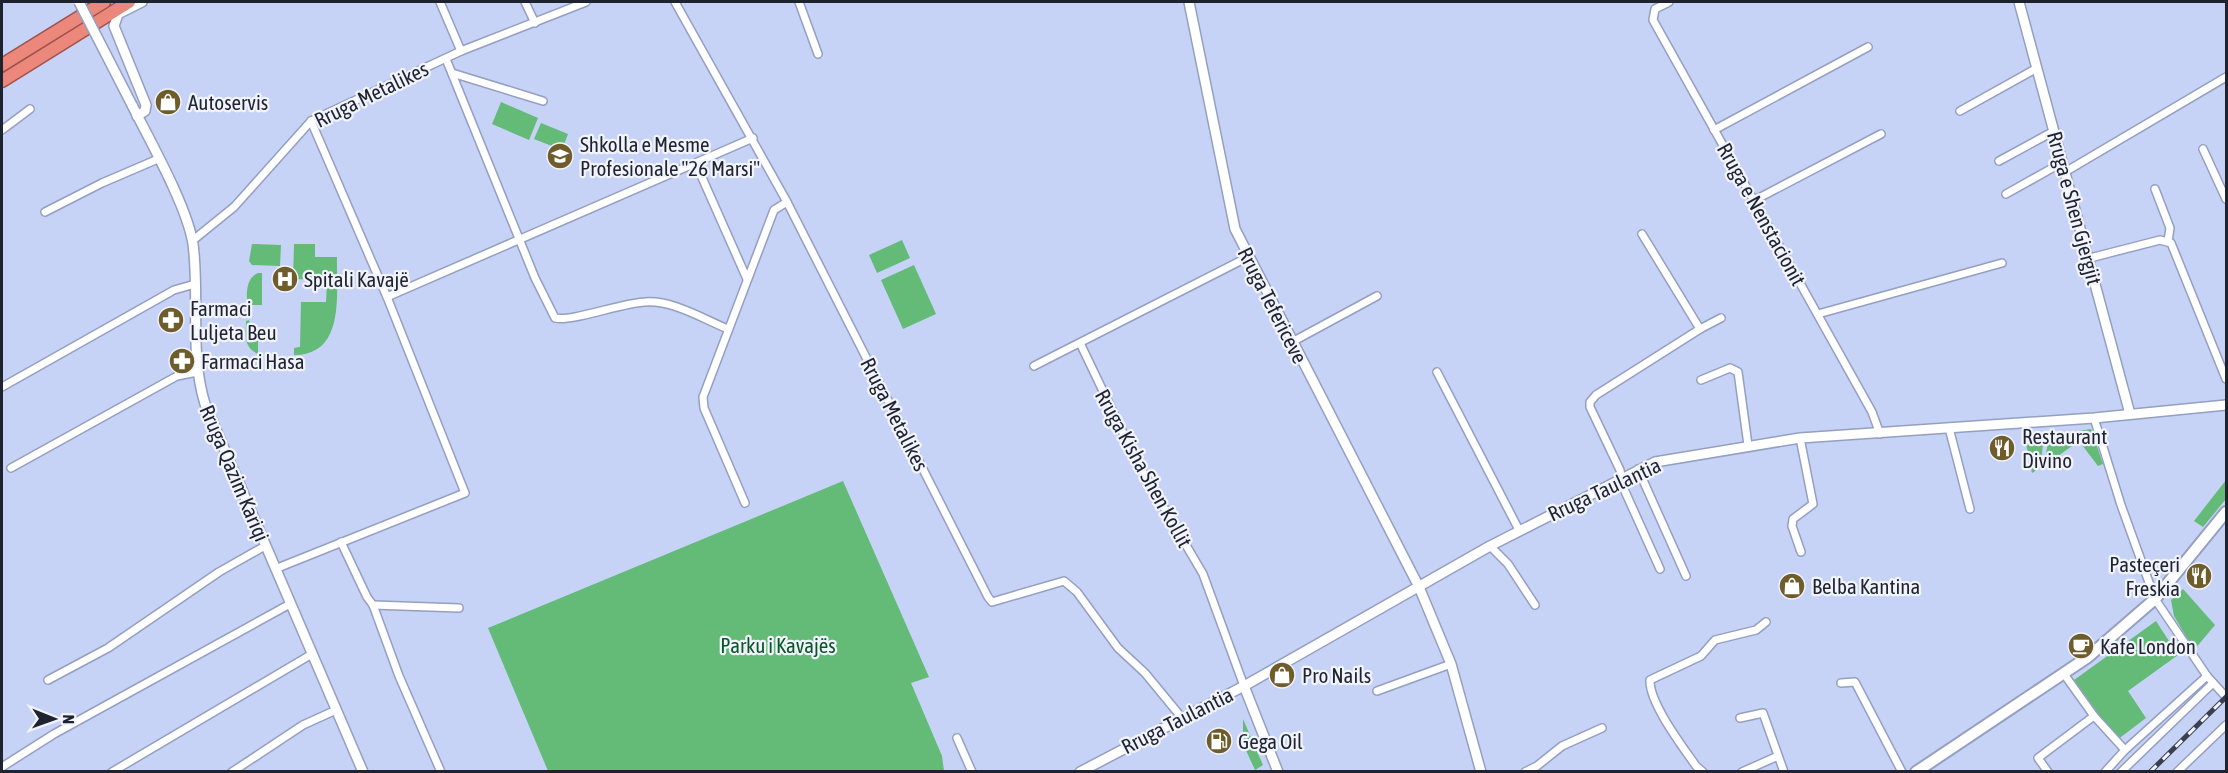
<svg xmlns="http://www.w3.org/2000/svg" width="2228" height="773" viewBox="0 0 2228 773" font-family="'Asap Condensed',sans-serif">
<rect width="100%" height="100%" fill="#c6d3f6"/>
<g fill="#64ba77">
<path d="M501 102 538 118 529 140 492 124Z"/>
<path d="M541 123 568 134 562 150 534 139Z"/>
<path d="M902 240 910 258 877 273 869 255Z"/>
<path d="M252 244 281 245 280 266 252 265 249 261Z"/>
<path d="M294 244H315V257H337C336 293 346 355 294 355V348L300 347 301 302H326L327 280 293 279Z"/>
<path d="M914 265 936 314 903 329 881 280Z"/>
<path d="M258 273H262V305H251L249 312C246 300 244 278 258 273Z"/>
<path d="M249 320 251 329H258V354C243 347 246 335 246 321Z"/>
<path d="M2091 429 2103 464 2098 466 2079 441 2044 466 2049 436Z"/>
<path d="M2044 436 2040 468 2032 473 2025 439Z"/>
<path d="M2226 480V499L2203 527 2194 521Z"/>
<path d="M843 481 929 677 911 683 942 756 944 771H548L488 628Z"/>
<path d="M2183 589 2215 625 2194 650 2174 616 2171 600Z"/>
<path d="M2156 621 2178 655 2128 691 2146 718 2117 740 2074 680Z"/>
<path d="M1243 719 1263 765 1255 770 1243 744Z"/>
</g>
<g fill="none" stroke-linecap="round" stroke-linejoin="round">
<defs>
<g id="minor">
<path d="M440 2 461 51"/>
<path d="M525 2 535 23"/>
<path d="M675 2 787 202 988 597 992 602 1064 581 1077 592 1118 648 1145 673 1182 718"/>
<path d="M799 2 818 54"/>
<path d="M1669 2 1655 9 1653 20 1872 412 1880 434"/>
<path d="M446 59 535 278 555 318C572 322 621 303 645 302 673 300 703 319 728 329"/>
<path d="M452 73 543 101"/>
<path d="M1960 111 2037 68"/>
<path d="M2 130 30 109"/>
<path d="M1714 130 1868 47"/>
<path d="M2203 149 2226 199"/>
<path d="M1999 161 2054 131"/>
<path d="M696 164 747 279"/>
<path d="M2065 172 2226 77"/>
<path d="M2155 189 2170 228 2168 241"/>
<path d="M2006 194 2063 162"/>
<path d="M1755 200 1881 134"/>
<path d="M45 212 102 183 158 159"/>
<path d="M1642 234 1700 329 1596 395 1590 402V407L1620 470 1623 487 1660 569"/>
<path d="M192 241 234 207 311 121 461 51 586 2"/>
<path d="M2090 258 2160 240 2171 243 2226 379"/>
<path d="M387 297 753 138"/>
<path d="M1818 314 2002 263"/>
<path d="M1700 329 1721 318"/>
<path d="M1292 342 1377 296"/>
<path d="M1080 343 1136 460 1203 574 1244 686"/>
<path d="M1034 366 1250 256"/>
<path d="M1437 372 1519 530"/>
<path d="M1701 380 1730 368 1738 372 1748 445"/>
<path d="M2 387 174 290 195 284"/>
<path d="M2094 418 2121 505 2155 599 2207 676 2226 697"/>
<path d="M1949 428 1970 509"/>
<path d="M1800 438 1813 504 1793 519 1792 526 1801 552"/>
<path d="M11 468 177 376 197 372"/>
<path d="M1638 469 1686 576"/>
<path d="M745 503 704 408 703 397 774 210 787 202"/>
<path d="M341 542 367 597 373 605 399 676 441 772"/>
<path d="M1490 546 1508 564 1535 605"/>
<path d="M275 569 465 493 387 297 311 121"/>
<path d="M373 605 459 608"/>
<path d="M2064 674 2094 716 2125 750 2105 772"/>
<path d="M48 680 108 648 219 572 265 546"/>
<path d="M1841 683 1855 682 1902 772"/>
<path d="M1377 691 1451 664"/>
<path d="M1740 718 1763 713 1784 772"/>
<path d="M957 738 972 772"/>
<path d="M2125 750 2207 676"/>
<path d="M2 767 54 734 290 604"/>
<path d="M112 772 312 654"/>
<path d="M232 772 303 725 336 710"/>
<path d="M1525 772 1537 766 1562 746 1602 728"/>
<path d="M1703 772 1696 766C1683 747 1649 703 1650 680L1701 656 1715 640 1756 630 1766 622"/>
<path d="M1742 772 1778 756"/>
<path d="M2048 772 2038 758 2094 716"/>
<path d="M2121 772 2213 683"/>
<path d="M2177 772 2226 725"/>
</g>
<g id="tertiary">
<path d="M1189 2 1235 229 1419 587 1451 664 1481 772"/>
<path d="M2019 2 2130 414"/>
<path d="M132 105C150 141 187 206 193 244 200 297 189 352 205 404L363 772"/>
<path d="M137 116 145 111 146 105 114 26 118 14 142 2"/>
<path d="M1244 686 1278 772"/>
<path d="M1080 772 1244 686 1490 546 1655 462 1800 438 2094 418 2226 405"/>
</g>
<path id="secondary" d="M1916 772 2088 657 2155 599 2226 512"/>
<g id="trunk">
<path d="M2 65 104 2"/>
<path d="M2 81 129 2"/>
</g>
</defs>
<use href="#minor" stroke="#949fc1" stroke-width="10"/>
<use href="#tertiary" stroke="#949fc1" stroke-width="12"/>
<use href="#secondary" stroke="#949fc1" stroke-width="14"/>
<use href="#trunk" stroke="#a0514b" stroke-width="15"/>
<use href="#minor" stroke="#fff" stroke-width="7"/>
<use href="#tertiary" stroke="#fff" stroke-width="9"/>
<use href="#secondary" stroke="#fff" stroke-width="10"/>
<use href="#trunk" stroke="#eb887b" stroke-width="12"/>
<defs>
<path id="rail" d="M2150 772 2226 697"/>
</defs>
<use href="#rail" stroke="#3b4051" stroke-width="5"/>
<use href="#rail" stroke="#f2f4fc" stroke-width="3" stroke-dasharray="9" stroke-linecap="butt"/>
<defs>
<path id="tertiary-bridge" d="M79 2 132 105"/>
</defs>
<use href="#tertiary-bridge" stroke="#949fc1" stroke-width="12" stroke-linecap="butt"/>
<use href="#tertiary-bridge" stroke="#fff" stroke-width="9"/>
</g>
<defs>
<symbol id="shop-disc" viewBox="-11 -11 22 22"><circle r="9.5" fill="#6e5c2b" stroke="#f2f4fc"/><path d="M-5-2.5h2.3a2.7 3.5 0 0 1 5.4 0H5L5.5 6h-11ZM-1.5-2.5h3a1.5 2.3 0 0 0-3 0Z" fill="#fff"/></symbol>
<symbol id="school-disc" viewBox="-11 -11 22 22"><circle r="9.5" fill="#6e5c2b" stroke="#f2f4fc"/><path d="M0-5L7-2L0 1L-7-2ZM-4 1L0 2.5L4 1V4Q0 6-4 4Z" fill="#fff"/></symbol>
<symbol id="hospital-disc" viewBox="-11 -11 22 22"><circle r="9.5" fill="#6e5c2b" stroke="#f2f4fc"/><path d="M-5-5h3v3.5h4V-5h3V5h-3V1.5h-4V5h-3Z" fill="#fff"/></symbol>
<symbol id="pharmacy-disc" viewBox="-11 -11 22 22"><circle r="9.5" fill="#6e5c2b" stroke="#f2f4fc"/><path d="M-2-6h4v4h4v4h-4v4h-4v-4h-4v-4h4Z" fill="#fff"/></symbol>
<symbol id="restaurant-disc" viewBox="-11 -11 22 22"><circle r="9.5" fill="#6e5c2b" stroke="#f2f4fc"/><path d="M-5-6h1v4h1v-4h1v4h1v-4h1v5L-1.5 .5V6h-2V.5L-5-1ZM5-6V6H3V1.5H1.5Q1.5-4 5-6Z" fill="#fff"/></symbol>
<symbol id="cafe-disc" viewBox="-11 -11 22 22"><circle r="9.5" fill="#6e5c2b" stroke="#f2f4fc"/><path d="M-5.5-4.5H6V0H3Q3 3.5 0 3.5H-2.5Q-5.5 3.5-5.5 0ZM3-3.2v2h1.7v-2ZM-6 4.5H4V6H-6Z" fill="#fff"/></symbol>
<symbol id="fuel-disc" viewBox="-11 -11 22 22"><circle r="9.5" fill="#6e5c2b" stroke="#f2f4fc"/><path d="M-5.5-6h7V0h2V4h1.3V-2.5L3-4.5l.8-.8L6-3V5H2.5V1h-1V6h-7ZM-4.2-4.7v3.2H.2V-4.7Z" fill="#fff"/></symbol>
</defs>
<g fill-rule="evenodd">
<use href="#shop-disc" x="153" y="87" width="30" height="30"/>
<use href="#school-disc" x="545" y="141" width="30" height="30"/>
<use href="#hospital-disc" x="270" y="264" width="30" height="30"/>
<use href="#pharmacy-disc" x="156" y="305" width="30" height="30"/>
<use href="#pharmacy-disc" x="167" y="346" width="30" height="30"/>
<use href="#restaurant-disc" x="1987" y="433" width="30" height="30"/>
<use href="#restaurant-disc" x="2184" y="561" width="30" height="30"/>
<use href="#shop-disc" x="1777" y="571" width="30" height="30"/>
<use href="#cafe-disc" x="2066" y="631" width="30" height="30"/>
<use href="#shop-disc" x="1267" y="660" width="30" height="30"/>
<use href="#fuel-disc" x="1204" y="726" width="30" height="30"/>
</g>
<g text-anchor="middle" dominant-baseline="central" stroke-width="4.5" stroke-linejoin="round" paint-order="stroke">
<g font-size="21" fill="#1f2330" stroke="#f2f4fc">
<text transform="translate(371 94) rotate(-26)">Rruga Metalikes</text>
<text transform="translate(2075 208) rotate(75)">Rruga e Shen Gjergjit</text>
<text transform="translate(1762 214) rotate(61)">Rruga e Nenstacionit</text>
<text transform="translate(1273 305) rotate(63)">Rruga Tefericeve</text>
<text transform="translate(895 414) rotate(63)">Rruga Metalikes</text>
<text transform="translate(1144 468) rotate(61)">Rruga Kisha Shen Kollit</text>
<text transform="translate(235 473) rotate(67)">Rruga Qazim Kariqi</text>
<text transform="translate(1604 489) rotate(-25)">Rruga Taulantia</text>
<text transform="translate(1177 720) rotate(-27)">Rruga Taulantia</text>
</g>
<g font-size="21" fill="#1f2330" stroke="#f2f4fc" text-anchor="start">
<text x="188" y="102">Autoservis</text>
<text x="580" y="144">Shkolla e Mesme<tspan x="580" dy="24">Profesionale "26 Marsi"</tspan></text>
<text x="304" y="279">Spitali Kavajë</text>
<text x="190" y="308">Farmaci<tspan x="190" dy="24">Luljeta Beu</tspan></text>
<text x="201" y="361">Farmaci Hasa</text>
<text x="2022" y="436">Restaurant<tspan x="2022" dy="24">Divino</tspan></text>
<text x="2180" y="564" text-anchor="end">Pasteçeri<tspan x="2180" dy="24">Freskia</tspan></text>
<text x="1812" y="586">Belba Kantina</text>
<text x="2100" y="646">Kafe London</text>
<text x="1302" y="675">Pro Nails</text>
<text x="1238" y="741">Gega Oil</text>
</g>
<g font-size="21" fill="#075625" stroke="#f2f4fc">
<text x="778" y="645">Parku i Kavajës</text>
</g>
</g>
<rect width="2228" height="773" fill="none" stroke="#1f2330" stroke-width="6"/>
<g transform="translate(54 719) rotate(91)" stroke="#f2f4fc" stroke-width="4.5" paint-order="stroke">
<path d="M0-4.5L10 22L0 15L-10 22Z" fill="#1f2330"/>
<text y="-9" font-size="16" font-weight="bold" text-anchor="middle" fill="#1f2330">N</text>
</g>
</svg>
